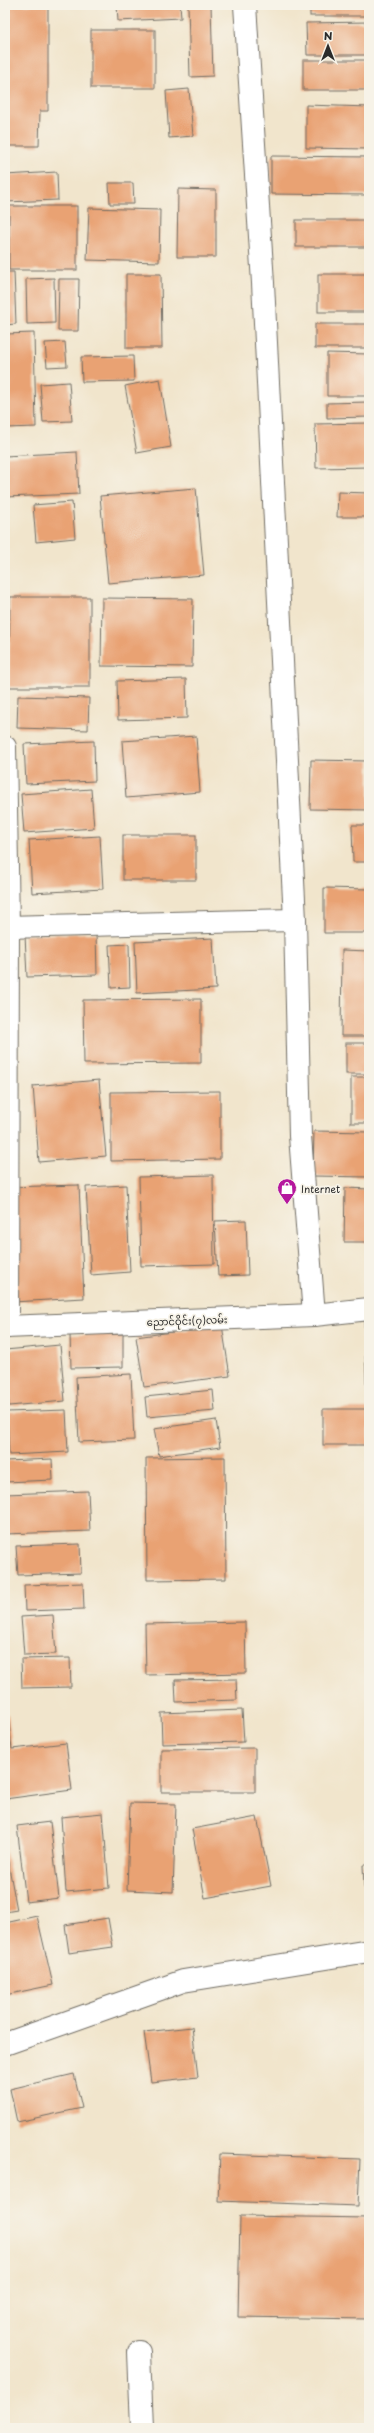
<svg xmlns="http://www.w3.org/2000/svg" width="374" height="2433" viewBox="0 0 374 2433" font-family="'Playpen Sans','Noto Sans Myanmar',sans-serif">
<rect width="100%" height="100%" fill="#f7f3e8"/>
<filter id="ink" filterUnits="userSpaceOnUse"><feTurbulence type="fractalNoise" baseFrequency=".025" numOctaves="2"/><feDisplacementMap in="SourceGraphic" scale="8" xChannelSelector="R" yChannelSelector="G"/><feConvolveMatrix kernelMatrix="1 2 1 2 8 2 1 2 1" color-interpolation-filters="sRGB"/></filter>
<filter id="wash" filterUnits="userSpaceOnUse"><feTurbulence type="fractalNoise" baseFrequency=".012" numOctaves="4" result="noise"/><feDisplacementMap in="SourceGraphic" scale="16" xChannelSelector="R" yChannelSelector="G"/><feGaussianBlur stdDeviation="0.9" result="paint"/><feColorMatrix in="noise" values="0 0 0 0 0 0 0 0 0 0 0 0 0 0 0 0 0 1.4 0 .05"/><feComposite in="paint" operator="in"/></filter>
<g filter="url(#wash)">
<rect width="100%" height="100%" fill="#f1e5cc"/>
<g id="blocks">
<g fill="#e9a273">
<path d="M5 5H48V111H40L39 146H5Z"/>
<path d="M117 5H180L181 18 118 21Z"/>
<path d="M188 5H211L213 76 190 77Z"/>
<rect x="310" y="5" width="59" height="11"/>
<path d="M369 22V55H307L306 23Z"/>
<rect x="91" y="30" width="64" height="58"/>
<rect x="303" y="60" width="66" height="30"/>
<path d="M189 89 193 136 169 138 166 91Z"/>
<path d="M306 105 369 107V149L306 148Z"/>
<path d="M271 156 369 157V195L271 194Z"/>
<path d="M57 172 58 200 5 202V175Z"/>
<path d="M109 183H133L134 204H110Z"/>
<path d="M178 189 216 190V257H177Z"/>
<rect x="9" y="206" width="68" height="64"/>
<path d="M89 208 160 210 159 262 87 260Z"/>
<rect x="296" y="220" width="73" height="27"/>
<path d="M5 272H14L16 324 5 325Z"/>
<path d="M126 274H161L162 348H126Z"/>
<rect x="318" y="274" width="51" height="38"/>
<path d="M54 278 55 323 27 324 26 279Z"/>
<path d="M59 279H79L78 331H58Z"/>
<rect x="315" y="324" width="54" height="24"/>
<path d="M34 333 36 427 5 428V334Z"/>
<path d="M65 342 67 366 47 367 45 343Z"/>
<path d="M327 353 369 354V396H327Z"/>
<path d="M133 356 134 381 82 382 81 357Z"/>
<path d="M160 379 171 447 137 453 125 386Z"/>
<path d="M69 382 72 421 43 422 40 384Z"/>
<path d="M369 402V417L327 418V403Z"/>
<path d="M369 423V467L316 468 315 424Z"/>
<path d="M77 452 79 494 5 497V456Z"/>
<path d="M196 488 204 575 108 583 100 496Z"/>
<path d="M338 492 369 493V517H337Z"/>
<path d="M72 502 75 538 36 542 33 505Z"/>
<path d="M10 597H90V687H9Z"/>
<path d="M102 598 193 599 192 667 101 666Z"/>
<path d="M186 679 187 718 118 720 117 681Z"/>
<path d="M18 696 89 698 88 730 17 728Z"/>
<path d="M196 736 200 792 126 798 122 741Z"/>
<path d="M94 741 95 781 26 784 24 744Z"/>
<path d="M311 760 369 761V810L310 809Z"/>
<path d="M91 789 94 828 24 833 21 794Z"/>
<path d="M352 825H369V862H353Z"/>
<rect x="123" y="835" width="73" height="45"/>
<path d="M100 836 103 889 32 893 29 840Z"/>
<path d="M324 888 369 889V933H324Z"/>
<path d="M96 933 97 975 27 977 25 935Z"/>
<path d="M213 938 216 989 137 993 135 942Z"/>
<path d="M129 944 130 987 111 988 109 945Z"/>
<path d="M342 950 369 951V1036H341Z"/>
<path d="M201 999V1063L84 1064 83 1000Z"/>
<rect x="346" y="1043" width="23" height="31"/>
<rect x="351" y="1077" width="18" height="46"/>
<path d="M99 1080 106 1156 39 1162 33 1086Z"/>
<path d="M220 1091V1159L111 1161V1092Z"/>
<path d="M314 1131 369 1132V1177L313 1176Z"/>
<path d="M213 1175 214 1264 141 1266 139 1177Z"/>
<path d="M79 1185 84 1298 13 1302 8 1187Z"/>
<path d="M126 1185 130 1272 91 1275 86 1187Z"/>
<path d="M345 1188 369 1189V1242H344Z"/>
<path d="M246 1220 248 1275 218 1276 215 1221Z"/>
<path d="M364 1318H369V1384H366Z"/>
<path d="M222 1325 230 1376 144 1387 136 1337Z"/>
<path d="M123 1334V1367L71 1368 70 1335Z"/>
<path d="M60 1345 65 1401 9 1406 5 1350Z"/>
<path d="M131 1374 134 1440 79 1442 76 1377Z"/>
<path d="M213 1390 215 1411 147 1417 145 1397Z"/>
<rect x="323" y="1409" width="46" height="36"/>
<path d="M66 1410 68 1452 9 1455 7 1412Z"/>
<path d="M216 1420 220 1447 159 1456 154 1429Z"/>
<path d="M225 1457 226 1579 147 1580 146 1458Z"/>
<path d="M52 1459 53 1480 5 1482V1461Z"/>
<path d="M88 1491 90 1531 5 1534V1494Z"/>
<path d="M80 1544 81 1573 18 1575 16 1546Z"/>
<path d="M83 1583 84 1609 25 1611 24 1585Z"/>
<path d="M53 1615 56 1654 24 1655 21 1617Z"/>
<path d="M245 1622 246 1673 146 1675 145 1624Z"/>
<path d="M70 1658 71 1687 22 1688 21 1659Z"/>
<path d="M236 1679 237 1700 176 1702 175 1680Z"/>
<path d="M242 1710 244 1742 162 1744 161 1713Z"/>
<path d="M8 1715 12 1749 66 1743 72 1790 5 1799V1716Z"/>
<path d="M255 1748V1792H161V1749Z"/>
<path d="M130 1803 176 1804 173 1892 127 1890Z"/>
<path d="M103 1813 109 1888 66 1892 61 1817Z"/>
<path d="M257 1817 271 1886 205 1898 192 1829Z"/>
<path d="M50 1822 59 1898 26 1902 17 1826Z"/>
<path d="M5 1846 17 1910 5 1912Z"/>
<path d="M363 1865H369V1888H364Z"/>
<path d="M37 1916 53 1985 5 1995V1923Z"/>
<path d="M108 1918 113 1947 69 1953 65 1925Z"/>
<path d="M192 2027 198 2077 151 2082 144 2032Z"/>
<path d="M74 2074 82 2108 17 2122 10 2089Z"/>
<path d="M220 2154 360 2159 358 2206 218 2201Z"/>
<path d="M240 2216 369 2218V2319L238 2317Z"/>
</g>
</g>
</g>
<g filter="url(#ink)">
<use href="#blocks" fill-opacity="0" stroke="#706c63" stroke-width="1"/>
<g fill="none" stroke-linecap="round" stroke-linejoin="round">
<defs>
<g id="street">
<path d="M245 5 263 283 295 920 300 1136 314 1315"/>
<path d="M5 747 8 927 7 1327"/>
<path d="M5 927 295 920"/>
<path d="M5 1327 314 1315 369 1309"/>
<path d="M5 2044 183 1981 369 1951"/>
<path d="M139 2352 142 2428"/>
</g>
</defs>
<use href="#street" stroke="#706c63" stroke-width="24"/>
<use href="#street" stroke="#fff" stroke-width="22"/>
</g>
</g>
<defs>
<symbol id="shop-pin" viewBox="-11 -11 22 30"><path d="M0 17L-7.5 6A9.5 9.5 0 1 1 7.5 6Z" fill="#b5179e" stroke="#f7f3e8"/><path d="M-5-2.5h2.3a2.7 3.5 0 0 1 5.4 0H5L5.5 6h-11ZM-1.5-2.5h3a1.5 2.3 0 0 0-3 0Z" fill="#fff"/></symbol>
</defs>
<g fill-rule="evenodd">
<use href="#shop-pin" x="276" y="1177" width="22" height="30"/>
</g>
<g text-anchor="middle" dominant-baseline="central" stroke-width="3.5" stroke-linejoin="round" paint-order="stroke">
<g font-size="10" fill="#2b2b2b" stroke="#f7f3e8" text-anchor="start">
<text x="301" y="1188">Internet</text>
</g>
<g font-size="10" fill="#2b2b2b" stroke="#f7f3e8">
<text transform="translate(187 1320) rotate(-2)">ညောင်ဝိုင်း(၇)လမ်း</text>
</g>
</g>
<rect width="374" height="2433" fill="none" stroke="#f7f3e8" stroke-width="20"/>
<g transform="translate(328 46)" stroke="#f7f3e8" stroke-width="3" paint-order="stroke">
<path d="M0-3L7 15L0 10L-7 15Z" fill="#2b2b2b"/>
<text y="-6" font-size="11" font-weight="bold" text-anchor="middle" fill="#2b2b2b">N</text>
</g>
</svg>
